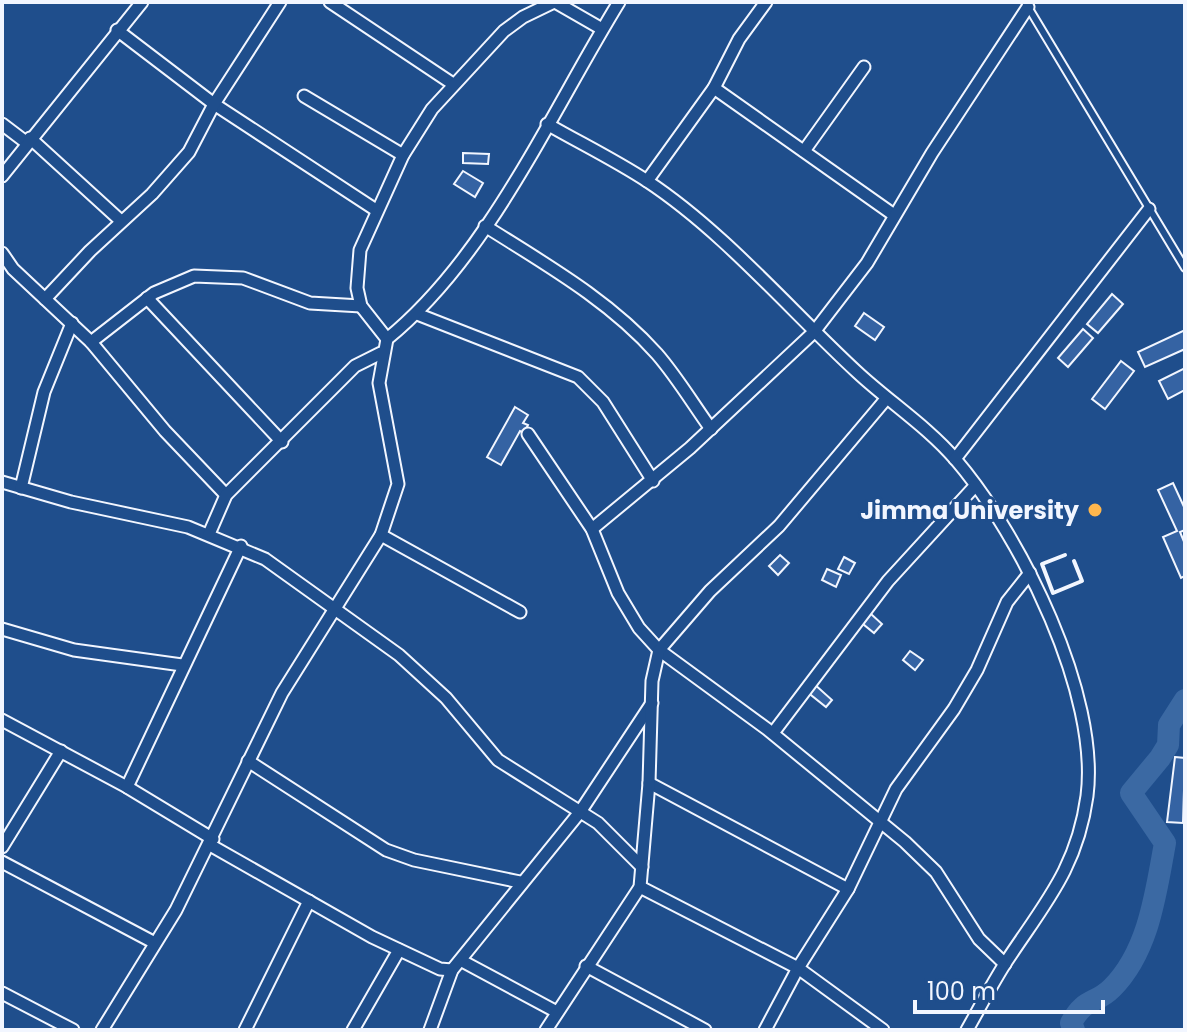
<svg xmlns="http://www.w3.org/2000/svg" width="1187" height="1032" viewBox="0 0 1187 1032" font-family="Poppins,sans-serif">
<rect width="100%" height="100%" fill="#1f4e8c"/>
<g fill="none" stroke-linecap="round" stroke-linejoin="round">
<path stroke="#3b69a3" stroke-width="22" d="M1074 1030 1071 1023C1085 997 1095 1005 1112 988 1149 951 1156 892 1165 843L1131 793 1160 758 1168 745 1169 725 1185 700"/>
</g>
<g fill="#3563a3" stroke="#f2f6ff" stroke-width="2">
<path d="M463 153 489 154 488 164 463 163Z"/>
<path d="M463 171 483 183 475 197 454 184Z"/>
<path d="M1112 294 1123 304 1098 333 1087 324Z"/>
<path d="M864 313 884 327 875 340 855 326Z"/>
<path d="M1083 329 1093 338 1068 367 1058 358Z"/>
<path d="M1185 330V349L1145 367 1138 352Z"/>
<path d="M1121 361 1134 371 1105 409 1092 399Z"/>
<path d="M1185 368V390L1168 399 1159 381Z"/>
<path d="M515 407 528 415 523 423 528 425 524 433 520 431 501 465 487 457Z"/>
<path d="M1173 483 1185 509V530L1180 532 1185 544V576L1181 578 1163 537 1177 531 1158 490Z"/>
<path d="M780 555 789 563 778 575 769 566Z"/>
<path d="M844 557 855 563 849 574 838 569Z"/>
<path d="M827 569 841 575 836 587 822 580Z"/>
<path d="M871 614 882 624 874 633 863 624Z"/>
<path d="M910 651 923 660 915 670 903 660Z"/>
<path d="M813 683 832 700 826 707 806 691Z"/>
<path d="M1175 757 1185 758 1183 823 1167 822Z"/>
</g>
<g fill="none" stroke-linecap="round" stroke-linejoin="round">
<defs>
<path id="lane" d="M1025 2 1185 268"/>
<g id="street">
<path d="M330 2 453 84"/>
<path d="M555 2 602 29"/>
<path d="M117 30 214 104 376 210"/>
<path d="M714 88 894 215"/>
<path d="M304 96 403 155"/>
<path d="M2 124 27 143"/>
<path d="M547 124C580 143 615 160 647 181 723 231 790 310 857 372 888 401 928 427 956 460 1021 536 1100 695 1087 796 1077 869 1044 904 1006 962 992 984 980 1007 967 1030"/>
<path d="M30 138 121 221"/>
<path d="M804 151 864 67"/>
<path d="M2 176 142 2"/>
<path d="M647 181 714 88 739 39 766 2"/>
<path d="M485 226C545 264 609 300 657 354 677 377 693 404 711 429"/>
<path d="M2 253 13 269 91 342 165 431 226 495"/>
<path d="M147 298 282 442"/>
<path d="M45 299 90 251 152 194 189 152 214 104 280 2"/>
<path d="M417 314 578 377 603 402 653 481"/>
<path d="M387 339 361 306 357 288 360 250 403 155 432 109 504 31 523 17 554 2"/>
<path d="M91 342 154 293 194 276 243 278 310 303 361 306"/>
<path d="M528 434 592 529 618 593 639 628 659 650 767 729 905 842 936 872 979 939 1005 964"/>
<path d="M955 459 1149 209"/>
<path d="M2 482 71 502 188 527 265 559 399 655 446 698 498 760 598 823 642 867"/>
<path d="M21 488 44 392 72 323"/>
<path d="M592 529 690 448 814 332 867 263 932 153 1028 7"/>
<path d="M209 534 226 495 355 366 381 353"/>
<path d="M381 535 520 612"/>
<path d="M2 629 74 650 182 665"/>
<path d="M2 720 127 787 213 839"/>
<path d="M773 733 888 581 975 486"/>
<path d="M248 761 386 850 414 860 520 882"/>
<path d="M649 783 848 889"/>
<path d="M127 787 241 546"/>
<path d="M210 845 372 937 440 969 452 970"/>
<path d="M2 847 61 751"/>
<path d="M2 862 155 943"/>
<path d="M640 887 798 968 883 1030"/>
<path d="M462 961 557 1012"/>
<path d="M586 966 705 1030"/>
<path d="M2 993 73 1030"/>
<path d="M102 1030 176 910 282 693 381 535 398 484 379 383 387 339C489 256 550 114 619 2"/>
<path d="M245 1030 309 901"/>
<path d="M353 1030 399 950"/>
<path d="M430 1030 452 970 580 812 652 703"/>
<path d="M546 1030 640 887 649 783 652 681 659 650 710 591 779 526 886 399"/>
<path d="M765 1030 798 968 848 889 896 789 954 709 977 670 1007 602 1030 573"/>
</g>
</defs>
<use href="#lane" stroke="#f2f6ff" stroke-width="10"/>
<use href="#street" stroke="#f2f6ff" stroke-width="15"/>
<use href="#lane" stroke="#1f4e8c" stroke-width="6"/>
<use href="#street" stroke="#1f4e8c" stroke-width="11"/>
<path stroke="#f2f6ff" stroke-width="4" d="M1065 555 1042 564 1053 593 1082 581 1074 561"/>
</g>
<circle fill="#ffb74d" stroke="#1f4e8c" stroke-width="3" cx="1095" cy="510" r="8"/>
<g text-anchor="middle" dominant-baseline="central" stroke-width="6" stroke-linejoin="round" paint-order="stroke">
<g font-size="24" font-weight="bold" fill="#f2f6ff" stroke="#1f4e8c" text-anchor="end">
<text x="1079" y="510">Jimma University</text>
</g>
</g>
<rect width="1187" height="1032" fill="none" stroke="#f2f6ff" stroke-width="8"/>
<path d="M915 1000v12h188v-12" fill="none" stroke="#f2f6ff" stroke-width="4"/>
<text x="927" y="1000" font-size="24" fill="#f2f6ff" stroke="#1f4e8c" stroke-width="6" paint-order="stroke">100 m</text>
</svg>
